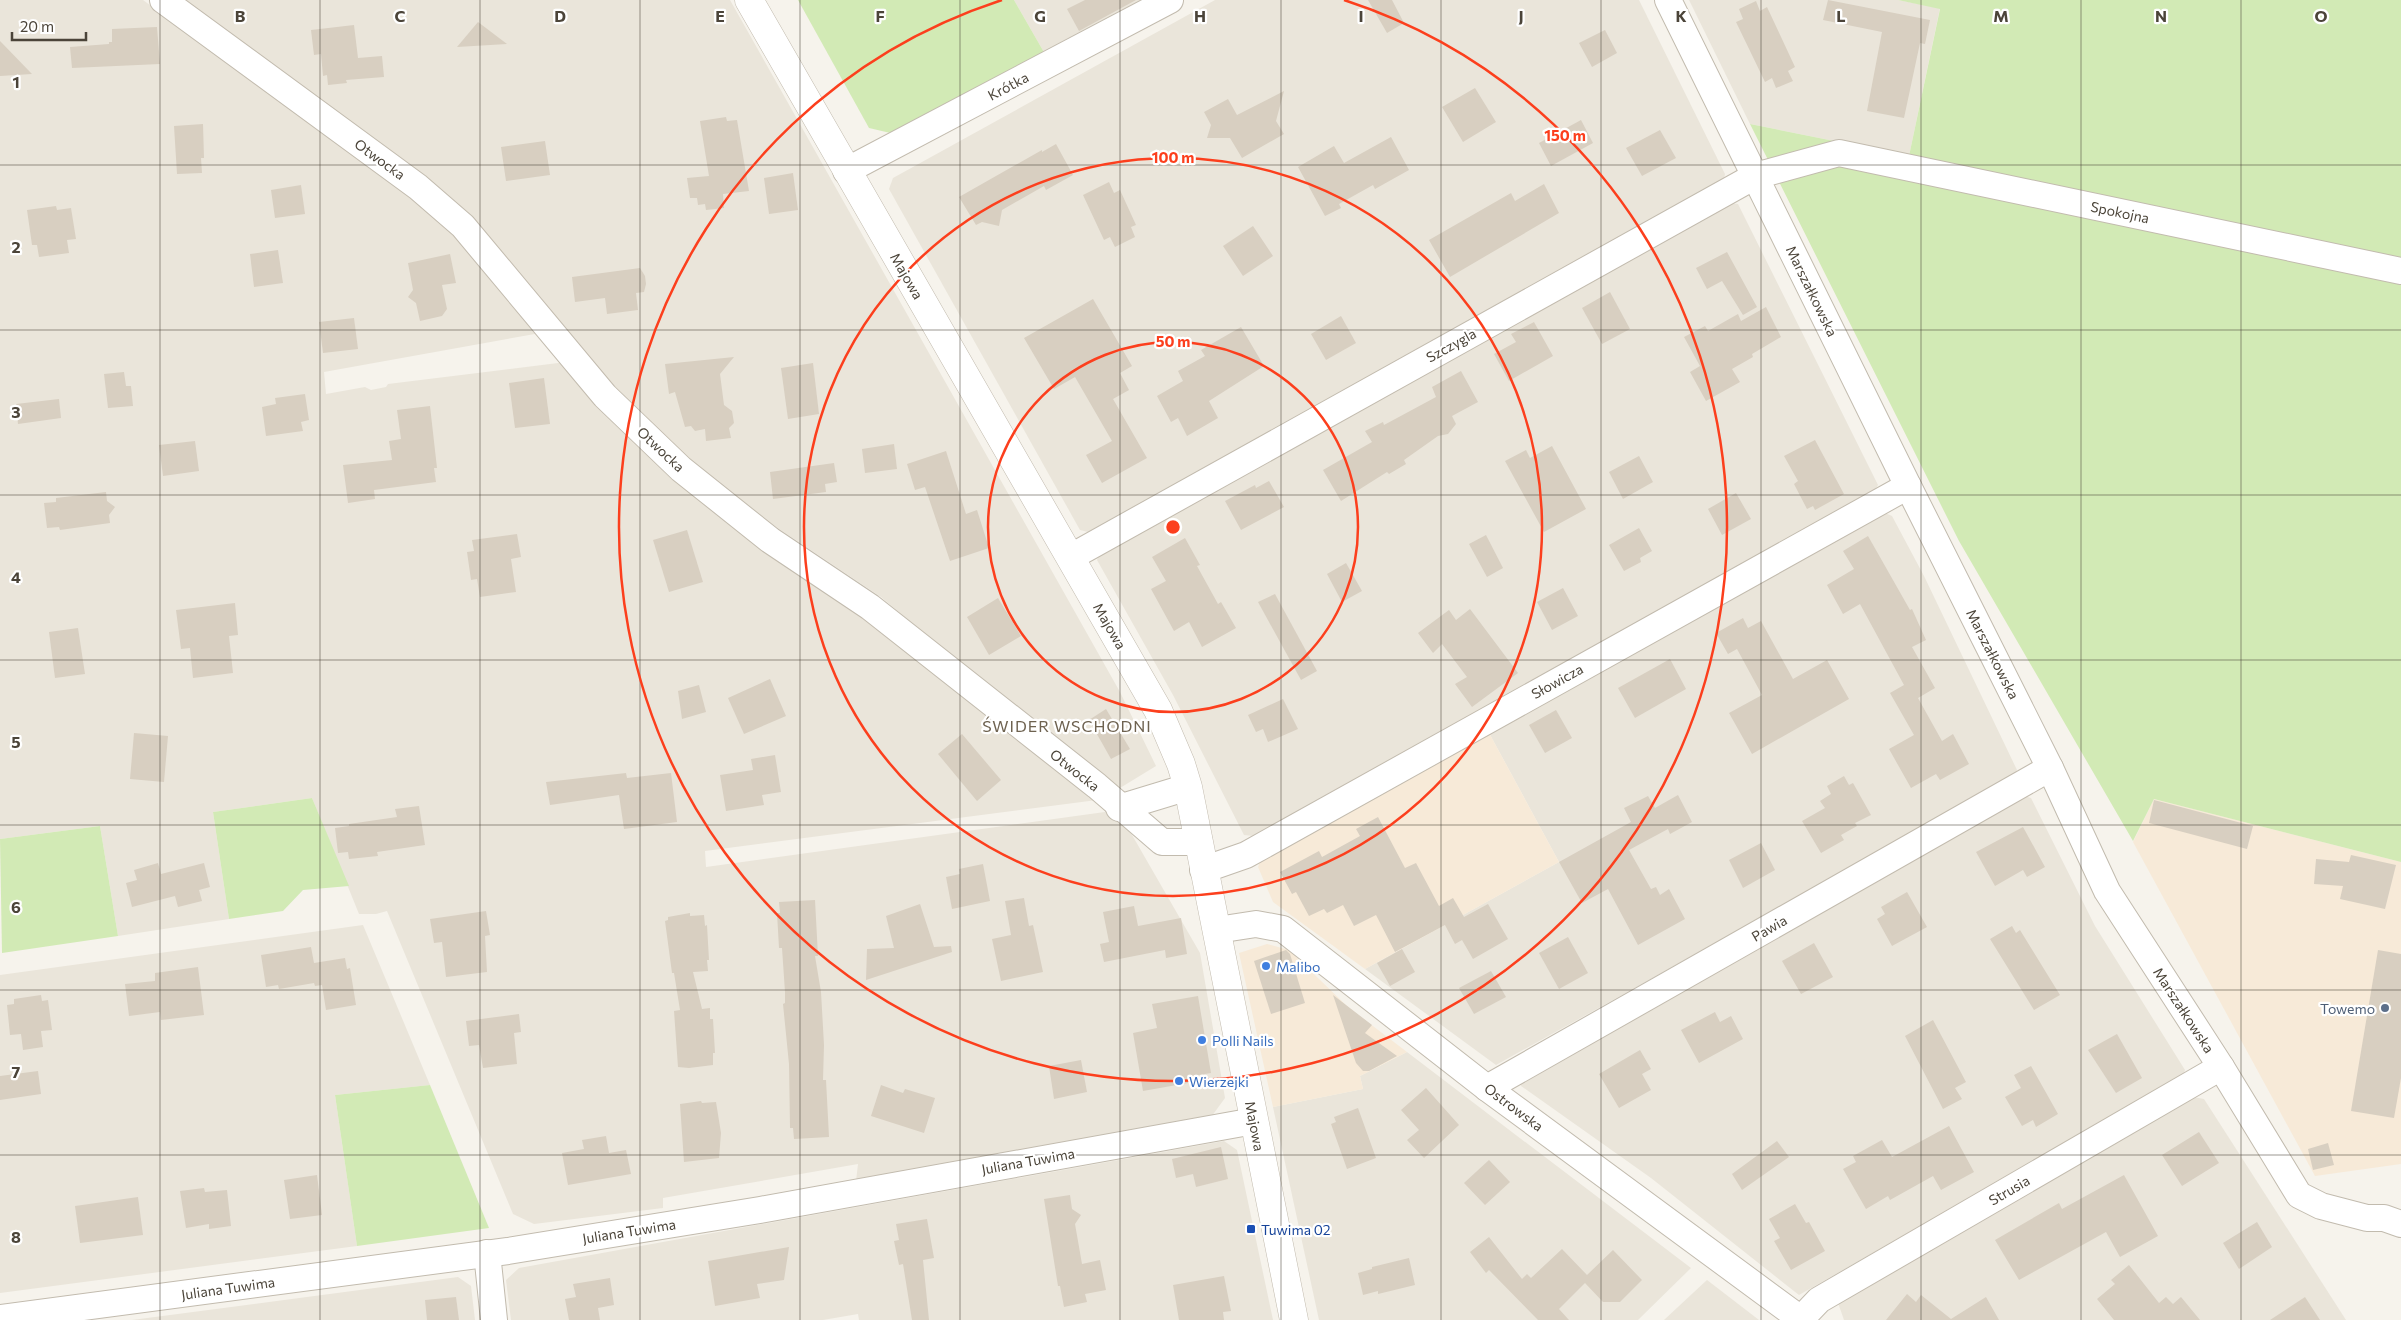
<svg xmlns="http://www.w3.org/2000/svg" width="2401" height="1320" viewBox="0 0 2401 1320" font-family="Commissioner,sans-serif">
<rect width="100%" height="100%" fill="#f6f3ec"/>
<g fill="#eae5da">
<path d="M0 0H143L346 148 449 228 546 332 324 372 326 394 365 387 371 390 386 387 388 384 566 362 844 603 1097 800 705 851 706 867 1112 811 1124 821 1200 953 1225 1098 1209 1120 856 1181 858 1164 663 1198V1208L534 1224 513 1214 387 911 376 914H359L312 798 213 812 229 919 118 936 100 826 0 839Z"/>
<path d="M182 0H730L1120 692 1156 766 1120 788 1060 749 881 597 709 482 622 399 511 269Z"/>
<path d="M1014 0H1142L1045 54Z"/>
<path d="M1215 0H1639L1725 174 1723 185 1088 532 1080 530 889 189 893 178Z"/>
<path d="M1689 0H1898L1940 8 1909 156 1750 124Z"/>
<path d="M1730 203 1738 204 1878 485 1874 492 1254 836 1244 835 1173 695 1097 560 1101 549Z"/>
<path d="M1883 512 1892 516 1924 576 2017 770 2013 778 1496 1065 1365 969 1559 862 1488 731Z"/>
<path d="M2021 795 2031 798 2095 926 2185 1070 2183 1076 1799 1295 1651 1178 1521 1086 1522 1077Z"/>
<path d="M363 925 430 1085 335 1095 357 1246 0 1293V975Z"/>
<path d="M1407 1052 1487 1113 1691 1268 1638 1320H1319L1273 1107 1363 1089 1360 1076Z"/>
<path d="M2193 1097 2204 1099 2346 1320H1844L1837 1300Z"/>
<path d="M1224 1141 1237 1150 1273 1320H859L858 1314 823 1320H511L506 1280 519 1268Z"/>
<path d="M458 1277 471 1286 475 1320H132Z"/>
<path d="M1707 1280 1759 1320H1664Z"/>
</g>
<g fill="#f7ead8">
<path d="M1488 731 1559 862 1365 969 1273 902 1258 867 1262 856Z"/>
<path d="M2154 799 2401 862V1164L2315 1176 2133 842Z"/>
<path d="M1267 944 1289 950 1348 1007 1407 1052 1360 1076 1363 1089 1273 1107 1239 953Z"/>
</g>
<g fill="#d2eab5">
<path d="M798 0H1014L1045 54 899 135 869 128Z"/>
<path d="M1898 0H2401V862L2154 799 2133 841 1959 541 1750 124 1909 156 1940 9Z"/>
<path d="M312 798 349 886 303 890 283 911 229 919 213 812Z"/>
<path d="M100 826 118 936 2 953 0 839Z"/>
<path d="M430 1085 489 1228 357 1246 335 1095Z"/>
</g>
<g fill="#d8cfc1">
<path d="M1085 0H1136L1079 31 1067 9Z"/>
<path d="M1368 0H1392L1404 23 1387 33Z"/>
<path d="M1828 0 1930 20 1925 44 1920 43 1904 118 1867 111 1882 32 1823 20Z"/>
<path d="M1756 1 1760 11 1767 7 1795 67 1788 71 1793 81 1776 88 1772 78 1765 82 1736 22 1743 19 1739 9Z"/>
<path d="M478 22 507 44 457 47Z"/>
<path d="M354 25 358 58 382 56 384 77 346 80 347 83 328 85 327 75 323 76 321 54 314 55 311 30Z"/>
<path d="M157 27 160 64 72 68 70 47 109 44V42H112V29Z"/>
<path d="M1605 30 1617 53 1592 67 1579 43Z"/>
<path d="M0 41 32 74 0 76Z"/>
<path d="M1475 88 1496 122 1463 142 1442 107Z"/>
<path d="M1284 91 1276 121 1284 134 1242 158 1230 138H1207L1211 125 1204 112 1228 99 1237 115Z"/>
<path d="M726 117 727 121 737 120 749 191 723 194 724 208 706 210 705 204 698 205 697 198H690L687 178 709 176 700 121Z"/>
<path d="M1581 120 1593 143 1551 166 1539 143Z"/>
<path d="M203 124 204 158H201L202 173 177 174 174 126Z"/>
<path d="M1660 130 1676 158 1642 176 1626 148Z"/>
<path d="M1391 137 1409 170 1375 189 1373 185 1339 204 1341 208 1325 216 1298 167 1334 146 1344 163Z"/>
<path d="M545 141 550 175 506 181 501 147Z"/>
<path d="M1056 144 1073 175 1046 190 1044 186 1002 210 999 226 982 222 976 225 959 197 1042 150V152Z"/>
<path d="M793 173 798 210 769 214 764 178Z"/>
<path d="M1109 182 1114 193 1120 190 1136 225 1131 227 1135 237 1115 247 1110 237 1104 240 1083 195Z"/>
<path d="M1544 184 1559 213 1450 277 1429 240 1511 193 1515 201Z"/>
<path d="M301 185 305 214 275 218 271 190Z"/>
<path d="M56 206 57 210 71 208 76 239 67 240 69 253 39 257 37 245H32L27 210Z"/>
<path d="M1253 226 1273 256 1243 276 1223 246Z"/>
<path d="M278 250 283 283 254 287 250 254Z"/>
<path d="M1727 252 1757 307 1743 315 1722 281 1707 289 1696 268Z"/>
<path d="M450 254 456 283 442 285 447 309 442 316 420 321 416 303 408 297 413 290 408 263Z"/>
<path d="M640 268 645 276 646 284 644 292 636 293 638 310 607 314 605 298 575 302 572 277Z"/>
<path d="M1610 292 1630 329 1602 344 1582 308Z"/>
<path d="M1093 299 1132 366 1120 373 1129 390 1113 399 1147 458 1102 483 1086 455 1112 441 1075 377 1054 389 1024 338Z"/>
<path d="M1766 307 1781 337 1752 354 1753 357 1732 369 1740 382 1706 401 1690 372 1700 366 1684 337 1705 326 1708 331 1738 314 1741 321Z"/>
<path d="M1341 316 1356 343 1326 360 1311 334Z"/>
<path d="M354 318 358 349 323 353 319 322Z"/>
<path d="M1534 322 1553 356 1509 381 1494 354 1516 342 1511 334Z"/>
<path d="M1241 327 1264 366 1209 401 1218 418 1187 436 1178 418 1171 422 1157 396 1183 381 1178 371 1205 356 1201 350Z"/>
<path d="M734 357 720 374 724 405 732 411 734 423 729 428 731 438 706 441 705 429 695 431 691 426 685 427 675 392 669 394 665 364Z"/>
<path d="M813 363 819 414 788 419 781 368Z"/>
<path d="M1461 371 1478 402 1452 416 1456 424 1448 434 1438 436 1404 460 1406 464 1389 474 1387 472 1341 501 1323 470 1372 442 1365 431 1383 422 1384 425 1436 397 1432 387Z"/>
<path d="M124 372 126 386H131L133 406 108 408 104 374Z"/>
<path d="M544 378 550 424 515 428 509 383Z"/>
<path d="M305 394 309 420 301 422 303 431 266 436 262 407 276 404 275 398Z"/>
<path d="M59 399 61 418 18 424 16 404Z"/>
<path d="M430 406 437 468H434L436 482 374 490 375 499 348 503 343 465 392 460 389 441 401 439 397 410Z"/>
<path d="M1815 440 1844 494 1815 510 1813 506 1807 509 1794 484 1798 481 1784 456Z"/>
<path d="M195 441 199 471 163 476 159 445Z"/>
<path d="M894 444 897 469 865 473 862 449Z"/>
<path d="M1552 446 1586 509 1544 532 1505 461 1526 450 1530 458Z"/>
<path d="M946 451 966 514 977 510 989 548 950 561 925 487 915 490 907 464Z"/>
<path d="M1639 456 1653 482 1623 499 1609 472Z"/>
<path d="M834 463 837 482 825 484 826 492 773 499 770 472Z"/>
<path d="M1269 481 1284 507 1241 530 1225 501 1255 485 1256 488Z"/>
<path d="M106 492 107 501 115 507 109 515 110 523 60 530 59 527 47 528 44 503 56 502V498Z"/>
<path d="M1736 493 1751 519 1722 535 1708 509Z"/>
<path d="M1639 528 1652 551 1640 558 1641 562 1624 571 1609 545Z"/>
<path d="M687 530 703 582 669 592 653 540Z"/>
<path d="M517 534 521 557 511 559 516 592 480 597 477 579 471 580 467 552 474 551 472 540Z"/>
<path d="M1486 535 1503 568 1487 577 1469 544Z"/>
<path d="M1868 536 1910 610 1912 609 1926 640 1912 647 1935 688 1918 698 1942 741 1953 734 1969 764 1940 780 1936 774 1911 788 1889 749 1914 735 1890 693 1904 685 1860 604 1843 614 1827 585 1854 569 1843 551Z"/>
<path d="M1185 538 1200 565 1197 566 1218 604 1221 602 1236 628 1202 647 1189 622 1174 631 1151 589 1166 581 1152 557Z"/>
<path d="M1346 563 1362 591 1342 602 1327 574Z"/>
<path d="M1563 588 1578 616 1552 630 1537 602Z"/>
<path d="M1275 594 1317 671 1301 680 1258 602Z"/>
<path d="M998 598 1021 636 989 655 967 617Z"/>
<path d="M235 603 238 635 229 636 233 673 193 678 190 648 181 649 176 610Z"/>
<path d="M1470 609 1518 673 1472 707 1455 684 1467 677 1442 644 1433 653 1418 633 1449 610 1456 620Z"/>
<path d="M1743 618 1748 628 1761 621 1793 679 1827 660 1849 699 1752 754 1729 713 1762 695 1737 649 1728 654 1716 633Z"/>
<path d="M78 628 85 674 55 678 49 632Z"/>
<path d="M1670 659 1686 689 1635 718 1618 688Z"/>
<path d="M770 679 786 716 744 734 728 698Z"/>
<path d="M699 685 706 712 682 719 678 691Z"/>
<path d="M1283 699 1298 729 1268 742 1263 729 1256 732 1248 715Z"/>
<path d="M1106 709 1130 749 1111 759 1089 720Z"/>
<path d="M1556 710 1572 738 1545 753 1529 725Z"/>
<path d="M134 733 168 736 164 782 130 779Z"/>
<path d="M962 734 1001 780 977 801 938 754Z"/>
<path d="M775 755 781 792 762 795 764 805 726 811 720 775 753 770 751 759Z"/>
<path d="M626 773 627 778 671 773 677 822 624 829 619 795 550 805 546 782Z"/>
<path d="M1844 776 1849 785 1853 783 1871 815 1855 823 1857 826 1841 835 1844 840 1821 853 1802 821 1825 808 1820 801 1831 794 1827 786Z"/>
<path d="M1678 795 1692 822 1670 834 1668 829 1629 850 1651 889 1656 887 1660 895 1669 889 1685 919 1638 945 1608 889 1582 903 1559 862 1631 822 1624 808 1648 796 1655 808Z"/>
<path d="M2154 800 2253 826 2247 849 2149 823Z"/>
<path d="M419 806 425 845 377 852 378 856 349 859 348 852 338 853 335 828 349 826V824L397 817 395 809Z"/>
<path d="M1378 817 1405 868 1416 863 1439 906 1453 898 1464 917 1488 904 1508 939 1473 959 1462 940 1455 944 1445 925 1395 952 1376 915 1354 926 1343 905 1327 913 1324 909 1309 916 1296 892 1292 894 1280 872 1319 851 1322 857 1360 836 1356 829Z"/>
<path d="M2023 827 2045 867 2027 877 2023 870 1995 886 1976 852Z"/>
<path d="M1761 843 1775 870 1743 888 1729 860Z"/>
<path d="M2351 855 2396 865 2385 909 2340 899 2343 886 2314 884 2316 859 2349 862Z"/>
<path d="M158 863 161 874 204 863 210 887 199 890 202 901 178 907 175 896 132 907 126 883 137 880 134 870Z"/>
<path d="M983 864 990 901 952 909 946 877 960 874 959 869Z"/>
<path d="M1907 892 1927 927 1892 946 1877 919 1885 914 1881 907Z"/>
<path d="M1024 898 1029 926 1033 925 1043 972 1001 981 992 939 1011 935 1005 901Z"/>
<path d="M815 900 818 956H815L821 992 824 1045 823 1080H826L829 1137 794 1139 793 1128H790L789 1064 783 1004 785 1003V992L782 948H779L777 913H780L779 902Z"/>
<path d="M920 904 934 947 951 946 952 952 866 980 867 949 894 948 886 916Z"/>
<path d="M1134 906 1138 926 1181 918 1187 954 1166 958 1165 950 1104 962 1100 944 1109 942 1103 912Z"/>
<path d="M486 911 490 935 485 936 487 972 446 977 442 942 434 943 430 919Z"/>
<path d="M690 913V916L704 915 705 926 707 925 709 960H707L708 971 693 972 702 1009 710 1008V1019H713L715 1053H713V1065L689 1068 678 1067 674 1011 680 1010 674 973H672L665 921 668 920V917Z"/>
<path d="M2012 926 2016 933 2020 930 2060 995 2034 1010 1990 939Z"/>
<path d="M1568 937 1588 973 1559 989 1539 953Z"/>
<path d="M1814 943 1833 977 1801 994 1782 961Z"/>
<path d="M311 947 314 963 345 958 347 969 350 968 356 1005 326 1010 322 985 315 986 314 983 279 989 278 985 266 987 261 955Z"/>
<path d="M1402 949 1415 972 1390 986 1377 963Z"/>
<path d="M1286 950 1290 954 1305 1003 1271 1014 1254 961Z"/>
<path d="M2378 950 2401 954V1078L2394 1118 2351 1111Z"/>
<path d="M198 967 204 1015 161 1020 160 1012 129 1016 125 984 155 981V973Z"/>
<path d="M1491 971 1506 997 1474 1014 1459 988Z"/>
<path d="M41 995 42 1001 48 1000 52 1030 41 1031 43 1047 23 1050 21 1034 10 1035 7 1005 14 1004V999Z"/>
<path d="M1333 995 1372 1025 1365 1033 1397 1056 1369 1071H1363L1356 1063Z"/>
<path d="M1198 996 1211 1073 1187 1077 1188 1083 1143 1091 1133 1033 1157 1028 1152 1004Z"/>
<path d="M1715 1012 1720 1022 1731 1016 1743 1039 1699 1063 1681 1030Z"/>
<path d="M519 1014 521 1032 514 1033 517 1064 483 1068 479 1045 469 1046 466 1021Z"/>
<path d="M1933 1020 1966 1082 1955 1088 1962 1099 1943 1109 1905 1036Z"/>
<path d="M2117 1034 2142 1078 2116 1093 2088 1050Z"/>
<path d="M1640 1050 1651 1069 1642 1074 1651 1090 1619 1108 1599 1074Z"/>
<path d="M1081 1060 1087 1092 1054 1099 1049 1066Z"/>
<path d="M2031 1066 2058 1114 2036 1127 2033 1120 2022 1126 2005 1097 2021 1088 2014 1075Z"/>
<path d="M38 1071 41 1094 0 1100V1076Z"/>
<path d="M881 1085 903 1093 905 1089 935 1098 924 1133 871 1116Z"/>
<path d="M1426 1088 1459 1125 1424 1158 1407 1140 1419 1130 1401 1110Z"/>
<path d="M701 1101 702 1103 716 1102 721 1133 719 1158 684 1162 680 1104Z"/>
<path d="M1358 1108 1376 1158 1347 1169 1331 1124 1336 1122 1334 1117Z"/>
<path d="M1949 1126 1974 1172 1941 1190 1933 1176 1890 1200 1888 1196 1866 1209 1843 1169 1856 1162 1853 1156 1882 1140 1892 1157Z"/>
<path d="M2199 1132 2219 1163 2182 1186 2162 1155Z"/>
<path d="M606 1136 609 1153 626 1150 631 1174 568 1185 562 1153 584 1149 582 1140Z"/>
<path d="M1777 1141 1789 1157 1742 1190 1732 1174Z"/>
<path d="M2328 1143 2334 1165 2313 1170 2308 1149Z"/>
<path d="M1221 1147 1228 1179 1196 1187 1193 1174 1176 1178 1172 1159Z"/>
<path d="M1489 1160 1510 1182 1485 1205 1464 1183Z"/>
<path d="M317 1175 322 1215 290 1219 284 1180Z"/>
<path d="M2124 1175 2158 1236 2120 1257 2106 1232 2019 1280 1995 1240 2059 1203 2062 1209Z"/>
<path d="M204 1188 205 1192 227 1190 231 1226 209 1229V1224L186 1228 180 1191Z"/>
<path d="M1070 1195 1072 1209 1081 1215 1075 1224 1082 1264 1100 1260 1106 1290 1085 1294 1087 1302 1064 1307 1060 1286H1058L1044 1199Z"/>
<path d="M138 1197 143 1235 80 1243 75 1206Z"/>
<path d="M1795 1204 1806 1223 1809 1222 1825 1251 1791 1270 1774 1241 1780 1238 1769 1219Z"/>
<path d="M927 1219 934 1258 923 1260 929 1320H912L903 1264 899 1265 894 1241 899 1240 896 1224Z"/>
<path d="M2257 1222 2272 1247 2239 1269 2223 1243Z"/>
<path d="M1489 1237 1522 1279 1527 1274 1531 1278 1562 1249 1587 1275 1613 1250 1642 1280 1620 1302H1603L1585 1283 1559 1309 1569 1320H1538L1489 1270 1486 1273 1470 1252Z"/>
<path d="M789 1247 784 1280 757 1284 760 1298 715 1306 708 1261Z"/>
<path d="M1409 1258 1415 1285 1378 1294V1291L1363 1295 1358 1273 1372 1269V1267Z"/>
<path d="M2129 1265 2159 1303 2166 1297 2173 1304 2181 1297 2200 1320H2114L2097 1299 2115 1284 2111 1280Z"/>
<path d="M1224 1276 1231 1311 1223 1312 1224 1320H1179L1173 1285Z"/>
<path d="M610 1278 614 1305 598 1308 600 1320H569L565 1299 576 1297 573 1284Z"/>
<path d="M1907 1294 1916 1302 1921 1295 1951 1319 1986 1297 1999 1320H1886Z"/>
<path d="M456 1297 459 1320H427L425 1300Z"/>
<path d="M2305 1297 2320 1320H2270Z"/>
</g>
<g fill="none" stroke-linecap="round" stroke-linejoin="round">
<defs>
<g id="minor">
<path d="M163 0 418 187 463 226 605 396 681 469 770 540 870 607 1097 786 1162 842H1199"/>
<path d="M1668 0 1908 486 2050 768 2107 891 2221 1067 2299 1195 2321 1206 2367 1218H2384L2401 1224"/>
<path d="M846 171 1170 0"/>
<path d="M1071 557 1755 176 1839 153 2401 271"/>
<path d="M1119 808 1188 787"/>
<path d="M1203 870 1246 855 1908 486"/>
<path d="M1217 930 1256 924 1283 929 1487 1088 1802 1320"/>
<path d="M1487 1088 2050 768"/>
<path d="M487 1253 494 1320"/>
<path d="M0 1318 508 1251 760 1210 1254 1121"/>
<path d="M1801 1319 1819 1300 2221 1067"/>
</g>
<path id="tertiary" d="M749 0 1158 710 1181 764 1188 787 1294 1320"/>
</defs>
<use href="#minor" stroke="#c2bbae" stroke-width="28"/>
<use href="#tertiary" stroke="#c2bbae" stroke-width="29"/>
<use href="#minor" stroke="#fff" stroke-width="26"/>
<use href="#tertiary" stroke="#fff" stroke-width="28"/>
</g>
<path fill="none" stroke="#4b4439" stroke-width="1" stroke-opacity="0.55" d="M160 0V1320M320 0V1320M480 0V1320M640 0V1320M800 0V1320M960 0V1320M1120 0V1320M1281 0V1320M1441 0V1320M1601 0V1320M1761 0V1320M1921 0V1320M2081 0V1320M2241 0V1320M0 165H2401M0 330H2401M0 495H2401M0 660H2401M0 825H2401M0 990H2401M0 1155H2401"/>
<g fill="none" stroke="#fc3f1d" stroke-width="2.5">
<circle cx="1173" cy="527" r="185"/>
<circle cx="1173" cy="527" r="369"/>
<path d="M1344 0A554 554 0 1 1 1002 0"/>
</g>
<g fill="#3f7fe0" stroke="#fff" stroke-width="2">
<circle cx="1266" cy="966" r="5"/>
<circle cx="1202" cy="1040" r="5"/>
<circle cx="1179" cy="1081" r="5"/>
</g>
<circle fill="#5c6f8a" stroke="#fff" stroke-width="2" cx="2385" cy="1008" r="5"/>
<rect fill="#1a4fb4" stroke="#fff" stroke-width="2" x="1246" y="1224" width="10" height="10" rx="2.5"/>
<g text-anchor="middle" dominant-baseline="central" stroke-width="4.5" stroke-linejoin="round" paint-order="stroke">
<g font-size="14" fill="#4b4439" stroke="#fff">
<text transform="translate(1008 86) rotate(-28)">Krótka</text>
<text transform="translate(380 159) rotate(36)">Otwocka</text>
<text transform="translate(2120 212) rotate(12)">Spokojna</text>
<text transform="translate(907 276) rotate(60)">Majowa</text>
<text transform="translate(1812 291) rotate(64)">Marszałkowska</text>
<text transform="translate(1451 345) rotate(-29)">Szczygla</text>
<text transform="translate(661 449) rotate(43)">Otwocka</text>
<text transform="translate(1110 626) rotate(60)">Majowa</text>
<text transform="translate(1993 654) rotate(63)">Marszałkowska</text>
<text transform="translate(1557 681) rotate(-29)">Słowicza</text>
<text transform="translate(1075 770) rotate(38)">Otwocka</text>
<text transform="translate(1769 928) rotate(-30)">Pawia</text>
<text transform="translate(2184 1010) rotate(57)">Marszałkowska</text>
<text transform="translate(1514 1107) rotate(37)">Ostrowska</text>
<text transform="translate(1255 1126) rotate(79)">Majowa</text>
<text transform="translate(1028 1161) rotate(-10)">Juliana Tuwima</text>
<text transform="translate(2009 1190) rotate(-30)">Strusia</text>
<text transform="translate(629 1231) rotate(-9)">Juliana Tuwima</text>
<text transform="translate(228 1288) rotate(-8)">Juliana Tuwima</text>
</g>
<g font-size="14" fill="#366cbe" stroke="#fff" text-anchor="start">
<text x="1276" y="966">Malibo</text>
<text x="1212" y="1040">Polli Nails</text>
<text x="1189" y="1081">Wierzejki</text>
</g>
<g font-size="14" fill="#4e5e75" stroke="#fff" text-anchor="end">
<text x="2375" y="1008">Towemo</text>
</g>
<g font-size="14" fill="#164399" stroke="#fff" text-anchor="start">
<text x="1261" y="1229">Tuwima 02</text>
</g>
<g font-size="16" letter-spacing="1" fill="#6e6250" stroke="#fff">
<text x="1067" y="725">ŚWIDER WSCHODNI</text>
</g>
</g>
<g font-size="16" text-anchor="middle" font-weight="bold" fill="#4b4439" stroke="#fff" stroke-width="4.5" stroke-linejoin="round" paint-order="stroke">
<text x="240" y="22">B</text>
<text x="400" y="22">C</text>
<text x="560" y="22">D</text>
<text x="720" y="22">E</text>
<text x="880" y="22">F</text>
<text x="1040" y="22">G</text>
<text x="1200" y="22">H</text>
<text x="1361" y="22">I</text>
<text x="1521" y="22">J</text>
<text x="1681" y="22">K</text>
<text x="1841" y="22">L</text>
<text x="2001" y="22">M</text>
<text x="2161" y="22">N</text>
<text x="2321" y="22">O</text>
<text x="16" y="88">1</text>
<text x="16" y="253">2</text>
<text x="16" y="418">3</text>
<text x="16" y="583">4</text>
<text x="16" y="748">5</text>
<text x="16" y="913">6</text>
<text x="16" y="1078">7</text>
<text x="16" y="1243">8</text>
</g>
<circle cx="1173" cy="527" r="8" fill="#fc3f1d" stroke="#fff" stroke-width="2.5"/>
<g font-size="15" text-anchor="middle" font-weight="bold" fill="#fc3f1d" stroke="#fff" stroke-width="4.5" stroke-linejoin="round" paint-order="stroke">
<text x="1565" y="141">150 m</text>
<text x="1173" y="163">100 m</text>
<text x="1173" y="347">50 m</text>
</g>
<path d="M12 32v8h74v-8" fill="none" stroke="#4b4439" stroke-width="2.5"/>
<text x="20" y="32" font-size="15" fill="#4b4439" stroke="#ffffff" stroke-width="4" paint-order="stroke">20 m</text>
</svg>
